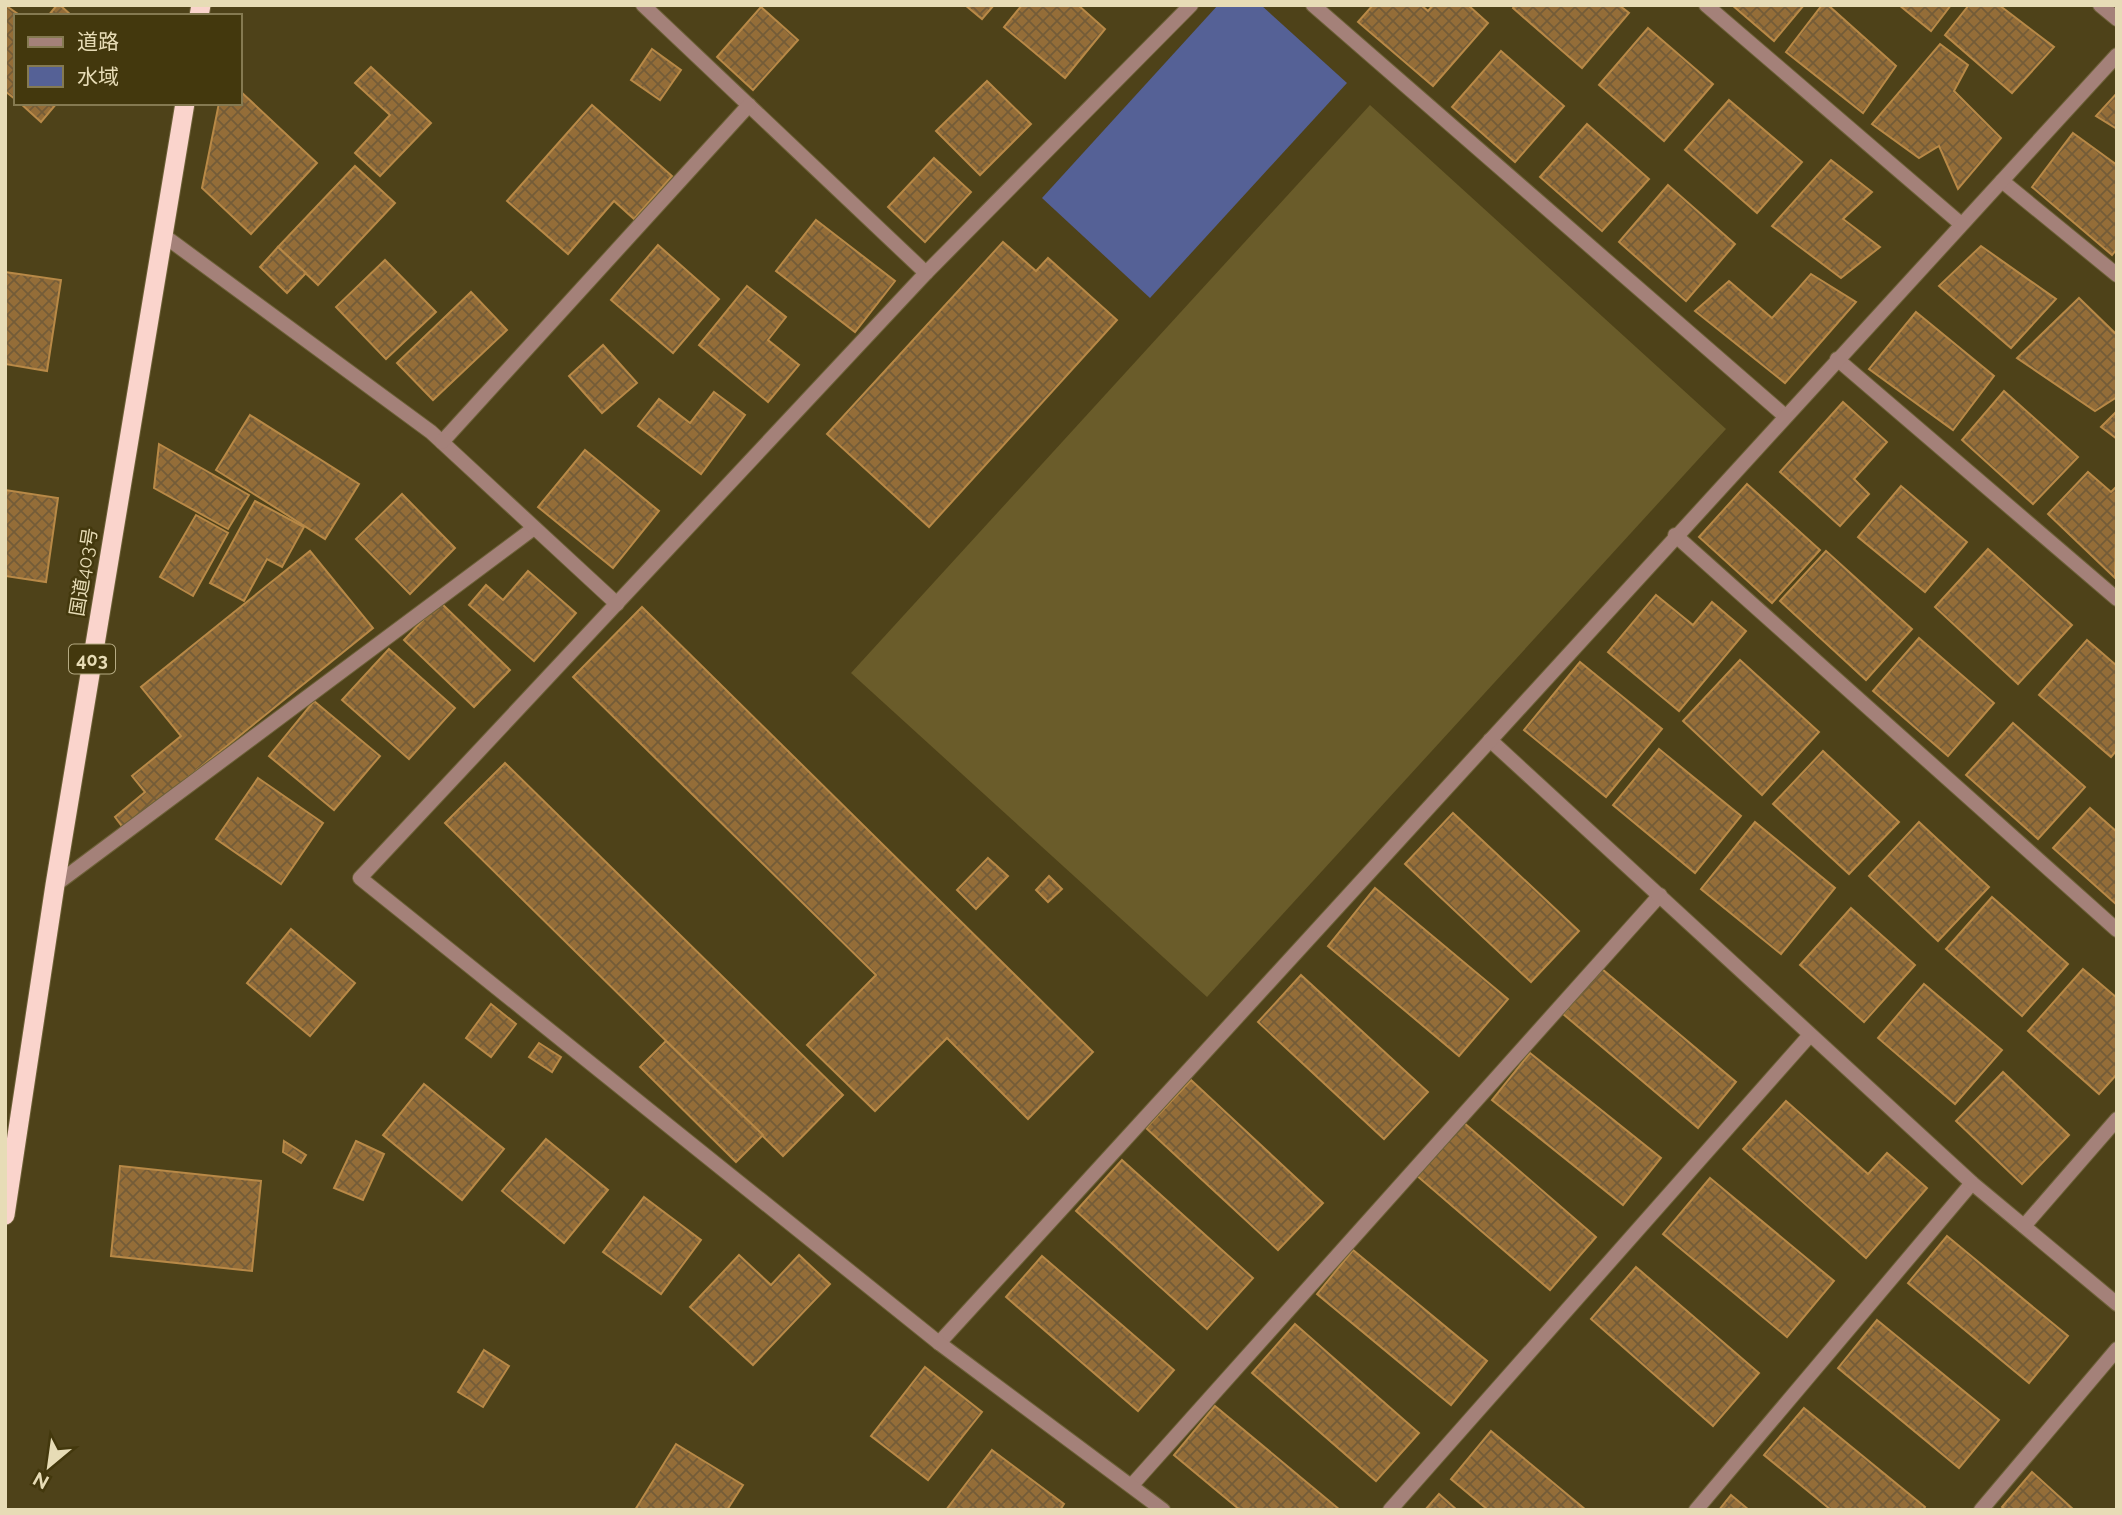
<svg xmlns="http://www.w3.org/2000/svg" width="2122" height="1515" viewBox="0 0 2122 1515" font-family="Raleway,'Noto Sans JP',sans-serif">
<defs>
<pattern id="building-cross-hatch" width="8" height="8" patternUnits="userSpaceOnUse" patternTransform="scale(1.75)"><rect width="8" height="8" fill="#946d38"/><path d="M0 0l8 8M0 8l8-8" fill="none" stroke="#745c38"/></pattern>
</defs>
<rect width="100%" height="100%" fill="#4e4219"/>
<path fill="#6a5c2a" d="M1370 105 1726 429 1207 997 851 673Z"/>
<path fill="#556196" d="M1218 5H1261L1347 83 1150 298 1042 198Z"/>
<g fill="url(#building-cross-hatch)" stroke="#b88947" stroke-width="2">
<path d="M5 5 21 16H16V100L5 91Z"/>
<path d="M57 5H60L72 16H48Z"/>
<path d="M965 5H994L982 19Z"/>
<path d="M1022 5H1078L1105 29 1065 78 1004 27Z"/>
<path d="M1373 5H1421L1428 11 1433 5H1468L1488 23 1433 86 1358 22Z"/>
<path d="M1515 5H1619L1629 13 1582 68 1513 8Z"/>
<path d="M1732 5H1804L1774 41Z"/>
<path d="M1822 5H1828L1896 66 1863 113 1786 52Z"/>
<path d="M1899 5H1951L1931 31Z"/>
<path d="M1969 5H1999L2054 47 2012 93 1945 35Z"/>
<path d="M761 7 798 40 753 90 717 57Z"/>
<path d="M1648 28 1713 84 1664 141 1599 85Z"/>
<path d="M1940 44 1968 65 1954 91 2001 138 1958 189 1939 146 1919 158 1872 124Z"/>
<path d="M652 49 681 70 660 100 631 80Z"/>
<path d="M1501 51 1564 106 1515 162 1452 107Z"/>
<path d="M371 67 431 123 380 176 355 153 390 115 355 83Z"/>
<path d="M987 81 1031 124 980 175 936 131Z"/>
<path d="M240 91 317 163 251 234 202 188 219 103H240Z"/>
<path d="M2117 93V129L2096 116Z"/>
<path d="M1729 100 1802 162 1757 213 1685 150Z"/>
<path d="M20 103H57L41 122Z"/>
<path d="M592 105 672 176 634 219 614 201 568 254 507 201Z"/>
<path d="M1587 124 1649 179 1602 231 1540 177Z"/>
<path d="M2073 133 2117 165V249L2112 255 2032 187Z"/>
<path d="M934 158 971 192 925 242 888 207Z"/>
<path d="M1831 160 1872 192 1843 219 1880 247 1841 278 1772 226Z"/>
<path d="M355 166 395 203 318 285 278 247Z"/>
<path d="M1668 185 1735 244 1686 301 1619 242Z"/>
<path d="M816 220 895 281 855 332 776 271Z"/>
<path d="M1003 242 1036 271 1048 258 1117 320 929 527 827 434Z"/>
<path d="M658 245 719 299 673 353 611 300Z"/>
<path d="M1981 246 2056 299 2011 348 1939 286Z"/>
<path d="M278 247 306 273 287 293 260 267Z"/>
<path d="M385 260 436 312 386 359 336 307Z"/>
<path d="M5 272 61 280 47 371 5 364Z"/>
<path d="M1811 274 1856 302 1785 383 1695 311 1729 281 1772 318Z"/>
<path d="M747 286 786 317 768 340 799 365 768 402 699 345Z"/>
<path d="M471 292 507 330 433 400 397 363Z"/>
<path d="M2079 298 2117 335V397L2095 411 2017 358Z"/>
<path d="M1916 312 1994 376 1953 430 1869 369Z"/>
<path d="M603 345 637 383 602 413 569 376Z"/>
<path d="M2004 391 2078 457 2033 504 1962 440Z"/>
<path d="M714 392 745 415 701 474 638 426 659 399 690 423Z"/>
<path d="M1843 402 1887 442 1854 479 1869 494 1840 526 1780 472Z"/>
<path d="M2117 411V439L2101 427Z"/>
<path d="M250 415 359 484 325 539 216 470Z"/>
<path d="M159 444 249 495 228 529 154 488Z"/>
<path d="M585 450 659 511 613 568 538 507Z"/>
<path d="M2088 472 2111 492 2117 486 2115 578 2048 514Z"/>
<path d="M1747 484 1820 550 1772 603 1699 537Z"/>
<path d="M1901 486 1967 542 1925 592 1858 537Z"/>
<path d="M5 490 58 498 46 582 5 576Z"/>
<path d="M402 494 455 548 410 594 356 539Z"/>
<path d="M255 501 304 527 282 567 267 559 244 601 210 583Z"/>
<path d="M196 515 228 533 193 596 160 577Z"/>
<path d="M1988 549 2072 625 2018 684 1935 607Z"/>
<path d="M310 551 373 628 124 829 115 817 145 792 132 776 181 736 141 687Z"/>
<path d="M1826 551 1912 629 1866 680 1780 601Z"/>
<path d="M528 571 576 613 534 661 469 605 486 585 503 600Z"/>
<path d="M1656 595 1693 625 1712 602 1746 631 1679 711 1608 652Z"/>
<path d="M440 602 510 670 474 707 404 640Z"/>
<path d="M642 607 1093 1052 1028 1119 947 1038 875 1111 807 1045 876 975 573 677Z"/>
<path d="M1919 638 1994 703 1948 756 1873 691Z"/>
<path d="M2087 640 2117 666V750L2111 757 2039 695Z"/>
<path d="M389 649 455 708 409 759 342 700Z"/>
<path d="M1740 660 1819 732 1762 795 1683 721Z"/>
<path d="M1580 662 1662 729 1606 797 1524 730Z"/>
<path d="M314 701 380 756 334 810 269 756Z"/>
<path d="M2013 723 2085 787 2038 839 1966 775Z"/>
<path d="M1659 749 1741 816 1695 873 1613 805Z"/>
<path d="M1823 751 1899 822 1849 874 1773 804Z"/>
<path d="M505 763 843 1095 783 1156 445 823Z"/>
<path d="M258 778 323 823 281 884 216 839Z"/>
<path d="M2090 808 2117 832V905L2053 848Z"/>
<path d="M1453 813 1579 931 1531 982 1405 864Z"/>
<path d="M1755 822 1835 888 1781 954 1701 889Z"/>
<path d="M1919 822 1989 887 1938 941 1869 876Z"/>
<path d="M988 858 1008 876 976 909 957 890Z"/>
<path d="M1049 876 1062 889 1048 902 1036 890Z"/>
<path d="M1375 888 1508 999 1459 1056 1328 946Z"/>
<path d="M1992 897 2068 964 2022 1016 1946 949Z"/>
<path d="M1851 908 1915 965 1864 1022 1800 965Z"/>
<path d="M291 929 355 983 310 1036 247 983Z"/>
<path d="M1602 969 1736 1082 1698 1128 1563 1014Z"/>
<path d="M2083 969 2117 998V1074L2099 1094 2028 1031Z"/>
<path d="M1301 975 1428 1092 1384 1139 1258 1022Z"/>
<path d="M1924 984 2002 1050 1955 1104 1878 1038Z"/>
<path d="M491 1004 516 1024 491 1057 466 1038Z"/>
<path d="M666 1041 763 1135 736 1162 640 1067Z"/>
<path d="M539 1043 561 1057 552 1072 529 1057Z"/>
<path d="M1530 1053 1661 1158 1623 1205 1492 1100Z"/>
<path d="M2003 1072 2069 1135 2022 1184 1956 1121Z"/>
<path d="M1191 1080 1323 1203 1278 1250 1146 1128Z"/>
<path d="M424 1084 504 1149 462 1200 383 1135Z"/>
<path d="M1786 1101 1868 1174 1887 1153 1927 1188 1866 1258 1743 1149Z"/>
<path d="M1463 1122 1596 1237 1550 1290 1416 1175Z"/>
<path d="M546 1139 608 1190 564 1243 502 1191Z"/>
<path d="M284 1141 306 1155 301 1163 283 1152Z"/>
<path d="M356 1141 384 1154 363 1200 334 1188Z"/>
<path d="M1122 1160 1253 1278 1207 1329 1076 1211Z"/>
<path d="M120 1166 261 1181 252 1271 111 1256Z"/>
<path d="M1710 1178 1834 1281 1787 1337 1663 1234Z"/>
<path d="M644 1197 701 1240 661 1294 603 1252Z"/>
<path d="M1947 1236 2068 1336 2029 1383 1908 1283Z"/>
<path d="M1353 1250 1487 1361 1451 1405 1317 1294Z"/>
<path d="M739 1255 771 1285 799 1255 830 1284 753 1365 690 1307Z"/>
<path d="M1042 1256 1174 1370 1138 1411 1006 1297Z"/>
<path d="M1636 1267 1759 1373 1713 1426 1591 1319Z"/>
<path d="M1877 1320 1999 1420 1959 1468 1838 1368Z"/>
<path d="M1295 1324 1419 1433 1376 1481 1252 1373Z"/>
<path d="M484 1350 509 1366 483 1407 458 1392Z"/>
<path d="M925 1367 982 1412 928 1480 871 1436Z"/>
<path d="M1215 1406 1340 1510H1240L1174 1455Z"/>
<path d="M1804 1408 1925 1507 1923 1510H1831L1764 1455Z"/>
<path d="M1491 1431 1586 1510H1488L1451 1479Z"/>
<path d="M676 1444 743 1485 727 1510H635Z"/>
<path d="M992 1450 1064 1504 1060 1510H946Z"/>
<path d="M2032 1472 2074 1510H2005L2002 1507Z"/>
<path d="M1439 1494 1457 1510H1425Z"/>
<path d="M1731 1495 1749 1510H1719Z"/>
</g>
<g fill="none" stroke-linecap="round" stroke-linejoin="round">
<defs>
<g id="service">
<path d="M55 885 534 528"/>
<path d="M1132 1485 1660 895"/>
<path d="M1390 1510 1810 1035"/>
<path d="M1696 1510 1972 1183"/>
<path d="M1981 1510 2117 1349"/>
</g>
<g id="minor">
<path d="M643 5 926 273"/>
<path d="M1313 5 1785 416"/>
<path d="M1706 5 1961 224"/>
<path d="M2100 5 2117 19"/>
<path d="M2002 181 2117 275"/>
<path d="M163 235 431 432 617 604"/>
<path d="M1837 359 2117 599"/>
<path d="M442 442 749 105"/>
<path d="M1675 535 2117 930"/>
<path d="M1490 740 1972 1183 2117 1304"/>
<path d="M2024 1226 2117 1119"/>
<path d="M939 1343 2117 55"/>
<path d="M1163 1510 939 1343 360 878 926 273 1191 5"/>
</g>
<g id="trunk">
<path d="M199 16 201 5"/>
<path d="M5 1215 55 885 185 103"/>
</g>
</defs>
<use href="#service" stroke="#6d6138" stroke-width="16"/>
<use href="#minor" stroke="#6d6138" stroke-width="16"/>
<use href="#trunk" stroke="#6d6138" stroke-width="21"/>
<use href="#service" stroke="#a48179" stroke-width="14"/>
<use href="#minor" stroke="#a48179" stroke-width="14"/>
<use href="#trunk" stroke="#fad4cc" stroke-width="19"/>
</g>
<g text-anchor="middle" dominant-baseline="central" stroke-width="5" stroke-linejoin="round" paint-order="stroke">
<rect fill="#43380d" stroke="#b6ab83" stroke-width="2" x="69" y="644.5" width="46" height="29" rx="5"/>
<g font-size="18" font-weight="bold" fill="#e7dcb6">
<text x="92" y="659">403</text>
</g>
<g font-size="19" fill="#e7dcb6" stroke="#43380d">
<text transform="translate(83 572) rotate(-81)">国道403号</text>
</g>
</g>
<rect width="2122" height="1515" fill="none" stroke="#e7dcb6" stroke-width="14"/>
<rect x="14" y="14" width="228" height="91" fill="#43380d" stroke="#857a51" stroke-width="2"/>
<rect x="28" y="37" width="35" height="10" fill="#a48179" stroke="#857a51" stroke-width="2"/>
<text x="77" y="49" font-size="21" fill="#e7dcb6">道路</text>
<rect x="28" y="66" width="35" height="21" fill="#556196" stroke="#857a51" stroke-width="2"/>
<text x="77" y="84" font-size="21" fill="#e7dcb6">水域</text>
<g transform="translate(49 1466) rotate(209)" stroke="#43380d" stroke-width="5" paint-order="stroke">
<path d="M0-5L12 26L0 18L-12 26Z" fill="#e7dcb6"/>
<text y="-10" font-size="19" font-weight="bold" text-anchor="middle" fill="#e7dcb6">N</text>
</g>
</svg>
